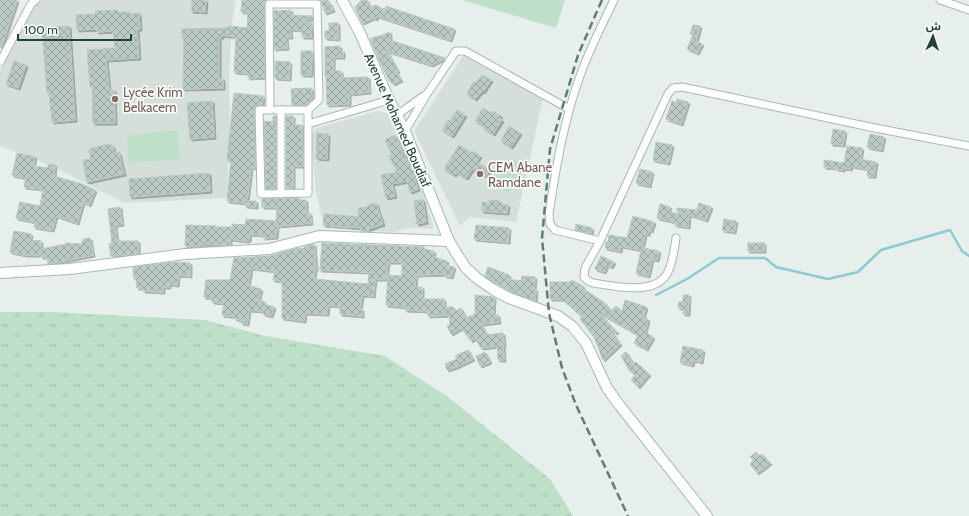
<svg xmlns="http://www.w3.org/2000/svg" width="969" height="516" viewBox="0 0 969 516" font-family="Cabin,'Noto Sans Arabic',sans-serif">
<defs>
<pattern id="grass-tufts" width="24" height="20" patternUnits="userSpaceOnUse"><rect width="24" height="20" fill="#bfe0c8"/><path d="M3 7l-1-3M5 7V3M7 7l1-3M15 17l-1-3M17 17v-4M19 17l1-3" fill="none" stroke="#a4c1ad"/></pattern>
<pattern id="building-cross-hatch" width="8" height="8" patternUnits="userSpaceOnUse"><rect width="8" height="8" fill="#bbcac4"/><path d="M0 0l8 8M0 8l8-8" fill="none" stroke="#98a6a0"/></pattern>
<filter id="shadow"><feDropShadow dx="2" dy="2" stdDeviation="0" flood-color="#0004"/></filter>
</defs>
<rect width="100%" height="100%" fill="#e6efeb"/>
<g fill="#d4dfda">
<path d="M41 0H236L232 22 229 79 230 120 227 198 124 203 50 165 0 146V70L34 7Z"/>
<path d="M463 56 543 98 516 222 470 217 460 226 414 131Z"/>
<path d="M378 111 388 114 411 158 423 191 434 229 407 228 394 232 365 231 324 224 316 193 311 136 316 128Z"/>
</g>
<path fill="url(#grass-tufts)" d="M0 312H51L205 320 265 336 385 356 448 397 550 479 573 516H0Z"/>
<g fill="#bfe0c8">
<path d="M462 0H565L556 28Z"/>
<path d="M178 130 180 159 129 163 127 135Z"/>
<path d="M512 158 525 166 508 193 495 185Z"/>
</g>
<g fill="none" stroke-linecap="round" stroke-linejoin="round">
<path stroke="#8ec9d4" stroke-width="2.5" d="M656 295 687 279 719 258H765L776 267 828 279 858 272 881 250 950 230 962 251 969 256"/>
</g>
<g fill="url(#building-cross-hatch)" stroke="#b8c9c2" filter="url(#shadow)">
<path d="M0 0H17L1 48 0 47Z"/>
<path d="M192 0H206L205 12 191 11Z"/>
<path d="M242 0H266L264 4 265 77 248 78V73L234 72 236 37 222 35V37H219V79H223V88L183 89 184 38H182V29L228 28 229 26 247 28 248 12H241Z"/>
<path d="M321 0H328V4L330 3 333 10 325 13Z"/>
<path d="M362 0H367L370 7 376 5 385 10 386 6 454 29 450 40 377 16 376 19 373 18 362 23 355 7Z"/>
<path d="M117 10V12H130V14L139 13 140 29H137L139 58 106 60 109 90H114L115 123H93L92 87H90L87 50 115 48 113 31 97 32V29L77 30 76 15 96 14 95 11Z"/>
<path d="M291 10V15L312 16V18L302 23H312L311 37H302V30L290 29 291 37H286L287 48 274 49V11Z"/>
<path d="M329 23H338V39L325 38V31H329Z"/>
<path d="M693 25 700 26 696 41 702 44 697 53 687 49 693 35 690 34Z"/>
<path d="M69 26 75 120 52 122 49 93H47L42 28Z"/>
<path d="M390 32V40L445 58 431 65 387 51 398 71 396 72 401 80 393 84 391 81 390 82 381 64 370 39 377 36V37Z"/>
<path d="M340 46V51H343V57H333V71H341V78L368 77 369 92 349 94V104L327 105 326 76H325V47Z"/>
<path d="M301 51H312L311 75H301Z"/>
<path d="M14 61 26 65 18 88 6 84Z"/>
<path d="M275 61 290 62 289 79 275 78Z"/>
<path d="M482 75 491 80 483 92 482 91 475 99 467 94 472 84 474 82 476 83Z"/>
<path d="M311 88 312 100 306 105H292L291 89Z"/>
<path d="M234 93 263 96 262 105 256 106 254 110 255 168 251 167 247 201H256V207L245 206V203L227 201 231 160H227Z"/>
<path d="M677 99 688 102 681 124 666 119 672 101 676 103Z"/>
<path d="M212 101 214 137 190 139 187 103Z"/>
<path d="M483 108 491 113 492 111 501 116 499 118 502 120 493 134 483 128 484 126 475 121Z"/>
<path d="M457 110 465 115 452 136 442 130 448 120 450 121Z"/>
<path d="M273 116H276V189H266L264 121 273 122Z"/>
<path d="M286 116H293V125H302L303 166H293V188H286Z"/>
<path d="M509 126 520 133 511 147 501 141Z"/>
<path d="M833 129 845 131 843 145 831 144Z"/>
<path d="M317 133 328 134 327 159 316 158Z"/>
<path d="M870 134 884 137 881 150 867 147Z"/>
<path d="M395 135 410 166H411L418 189 410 192 407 181 392 184 395 196 386 198 381 175 397 172 389 156 392 155 385 140Z"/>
<path d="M656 142 672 145 668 163 653 160Z"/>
<path d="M109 144 113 146 114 154 119 152 124 174 87 182 83 160 91 159 89 150 92 148Z"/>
<path d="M459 145 472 153 473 151 480 156 476 162 490 169 486 176 472 169 466 178 456 172 454 175 444 169Z"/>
<path d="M847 146 862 148 860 159 876 162 874 176H867L868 169 851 166 850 169 843 168V170L836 169V168L824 167V160L844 163Z"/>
<path d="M17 153 35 157 33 166 48 168V164L55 165 54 176 82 184 95 190 89 205 83 202 77 223 56 216 52 230 34 227 35 222 16 218 20 202 40 206 43 189 24 187 26 178 12 175Z"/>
<path d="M640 169 652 172 649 186 636 183Z"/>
<path d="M209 173 210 191 130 197 129 179Z"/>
<path d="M299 198V200H306V214L310 213 311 223 277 226 276 237 263 238 264 235 250 234 249 240 247 241 230 239V245L200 244V246H185L186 225 216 226V227H232V224L245 225 246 219 276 221 277 207H262V199Z"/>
<path d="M423 200 426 222 417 224 414 201Z"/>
<path d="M495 200 501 202V204L508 205 507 213 482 211V202L489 203V201Z"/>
<path d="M374 203H376L383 224 369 229V231H361V228L323 225 324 214 359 217 358 208 368 207 367 206Z"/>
<path d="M699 203 711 207 706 220 677 211V208L697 210Z"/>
<path d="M660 204 670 207 669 212 689 215 688 227 675 225V222L657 218Z"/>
<path d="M120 207 122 224 115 225 117 241H138V254L111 256 109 244 112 243 108 209Z"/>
<path d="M633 216 654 222 651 231 649 230 648 234H645L642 248 659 251 657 260 652 259 648 276 636 273 641 250 621 246 620 251 605 248 606 242H608L609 235 627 238Z"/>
<path d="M724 219 736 221 734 232 722 230Z"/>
<path d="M576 224 592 228 591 234 575 230Z"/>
<path d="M476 225 509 228 508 242 474 239Z"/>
<path d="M14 231 31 234 30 240 41 241V249L66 244V243L82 244 83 239 90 238 93 255 48 264 47 257H41V255H25L10 252Z"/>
<path d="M322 243 424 247V249L434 251 433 257 447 261 446 265 454 267 451 277 445 276V274L416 275 415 288 422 287V299H444V307H453L454 312 461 308 466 318 475 314V295L494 297 493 315H498L499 322 481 324 487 335 503 333 504 345H503L504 360H498L497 346 481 348 475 338 471 341 461 328 451 334 447 326 450 325 449 315 428 316V311L405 310V307L386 305 388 275 402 276V262H388L386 279H375L373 296 362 295 360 309H362V316L340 314V306L328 305 327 314 305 313 304 321 282 318V281L273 280 275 271 251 268 248 285 261 289 258 301H264V304L274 307 271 316 263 314V311L249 310 247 324 241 323 242 320 235 319V317L222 315 224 303 212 302V298L204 297 206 280H230L234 258 270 256 298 248 304 249V247L314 244 316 270 315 269 314 279 368 284 369 272 320 270Z"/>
<rect x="748" y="243" width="16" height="8"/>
<path d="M601 256 614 262 611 267 607 265 604 272 595 269Z"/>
<path d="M177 262 190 263V276L178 275 177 285 169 284V287H163V292L143 291V288H137L136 279H134L133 267Z"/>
<path d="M488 267 509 275 507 279 521 281 522 276 535 277 534 289H536L535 301 526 297V296L519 294 507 289 485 276Z"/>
<path d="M572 280 583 286 582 288 605 303 611 311 616 306 622 311 625 300 646 307 643 317 648 319 645 332 653 337 646 349 634 343 638 335 599 313 617 332 616 333 611 330 620 344 603 360 594 337 580 319 582 317 562 299H550V282H570Z"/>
<path d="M683 295H689L688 314H683V308H678L679 302H683Z"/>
<path d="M683 346 703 350 701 362 693 360 692 365 680 362Z"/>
<path d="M468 350 473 359 456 367 447 370 445 364 457 359 455 356Z"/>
<path d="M485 352 490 362 480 366 476 356Z"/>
<path d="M626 352 634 364 636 362 649 374 638 387 631 380 635 375 629 370 621 356Z"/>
<path d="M756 452 760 456 762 454 770 463 757 473 750 464 754 461 750 457Z"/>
</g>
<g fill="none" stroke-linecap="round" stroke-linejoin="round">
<defs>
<g id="street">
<path d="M940 0 969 10"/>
<path d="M0 62 31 4 36 0"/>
<path d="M276 110H308"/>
<path d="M281 110V194"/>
<path d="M397 115 425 95"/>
<path d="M308 124V110L319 100 317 4H269L270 110H259L261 194 308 193V124L389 100"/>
<path d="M405 131 427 94 456 51H465L569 109"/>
<path d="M676 238C674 250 673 263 667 274 653 296 614 286 593 283L588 281 584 277 585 268 600 241 668 94 673 88 682 87 870 127 969 146"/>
<path d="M600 241 555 230 550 224 549 214C556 167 564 120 580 76 589 50 602 25 614 0"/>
</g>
<g id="secondary">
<path d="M342 0 360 33 389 100 405 131 449 241 458 256 466 268 478 279 494 290 509 298 558 316 572 326 586 343 607 388 620 406 707 516"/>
<path d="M0 273 70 269 185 254 269 249 319 236 449 241"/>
</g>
</defs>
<use href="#street" stroke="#a8b8b2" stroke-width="9"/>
<use href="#secondary" stroke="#a4bbb3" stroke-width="12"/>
<use href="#street" stroke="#fff" stroke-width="7"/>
<use href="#secondary" stroke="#fff" stroke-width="10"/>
<path stroke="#5f7d75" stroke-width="2.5" stroke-dasharray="8 4" stroke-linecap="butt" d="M602 0 578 55 550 149 542 238 549 313 562 368 576 405 628 516"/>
</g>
<g fill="#8d6e63" stroke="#f7fbf9" stroke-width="1.5">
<circle cx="115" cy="99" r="4"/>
<circle cx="480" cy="174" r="4"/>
</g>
<g text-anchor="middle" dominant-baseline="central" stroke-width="3.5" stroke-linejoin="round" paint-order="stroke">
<g font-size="13" fill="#785e54" stroke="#f7fbf9" text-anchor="start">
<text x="123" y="92">Lycée Krim<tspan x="123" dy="15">Belkacem</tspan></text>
<text x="488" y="167">CEM Abane<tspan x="488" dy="15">Ramdane</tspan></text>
</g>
<g font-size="13" fill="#24423a" stroke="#f7fbf9">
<text transform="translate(398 120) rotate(66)">Avenue Mohamed Boudiaf</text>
</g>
</g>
<g transform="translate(933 36) rotate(3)" stroke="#f7fbf9" stroke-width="3" paint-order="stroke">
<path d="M0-3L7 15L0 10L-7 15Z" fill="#24423a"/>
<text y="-6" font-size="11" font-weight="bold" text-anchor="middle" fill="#24423a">ش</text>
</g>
<path d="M18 34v6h113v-6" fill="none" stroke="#24423a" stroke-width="2"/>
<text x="24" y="34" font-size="12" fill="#24423a" stroke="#f7fbf9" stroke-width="3" paint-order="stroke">100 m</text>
</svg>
